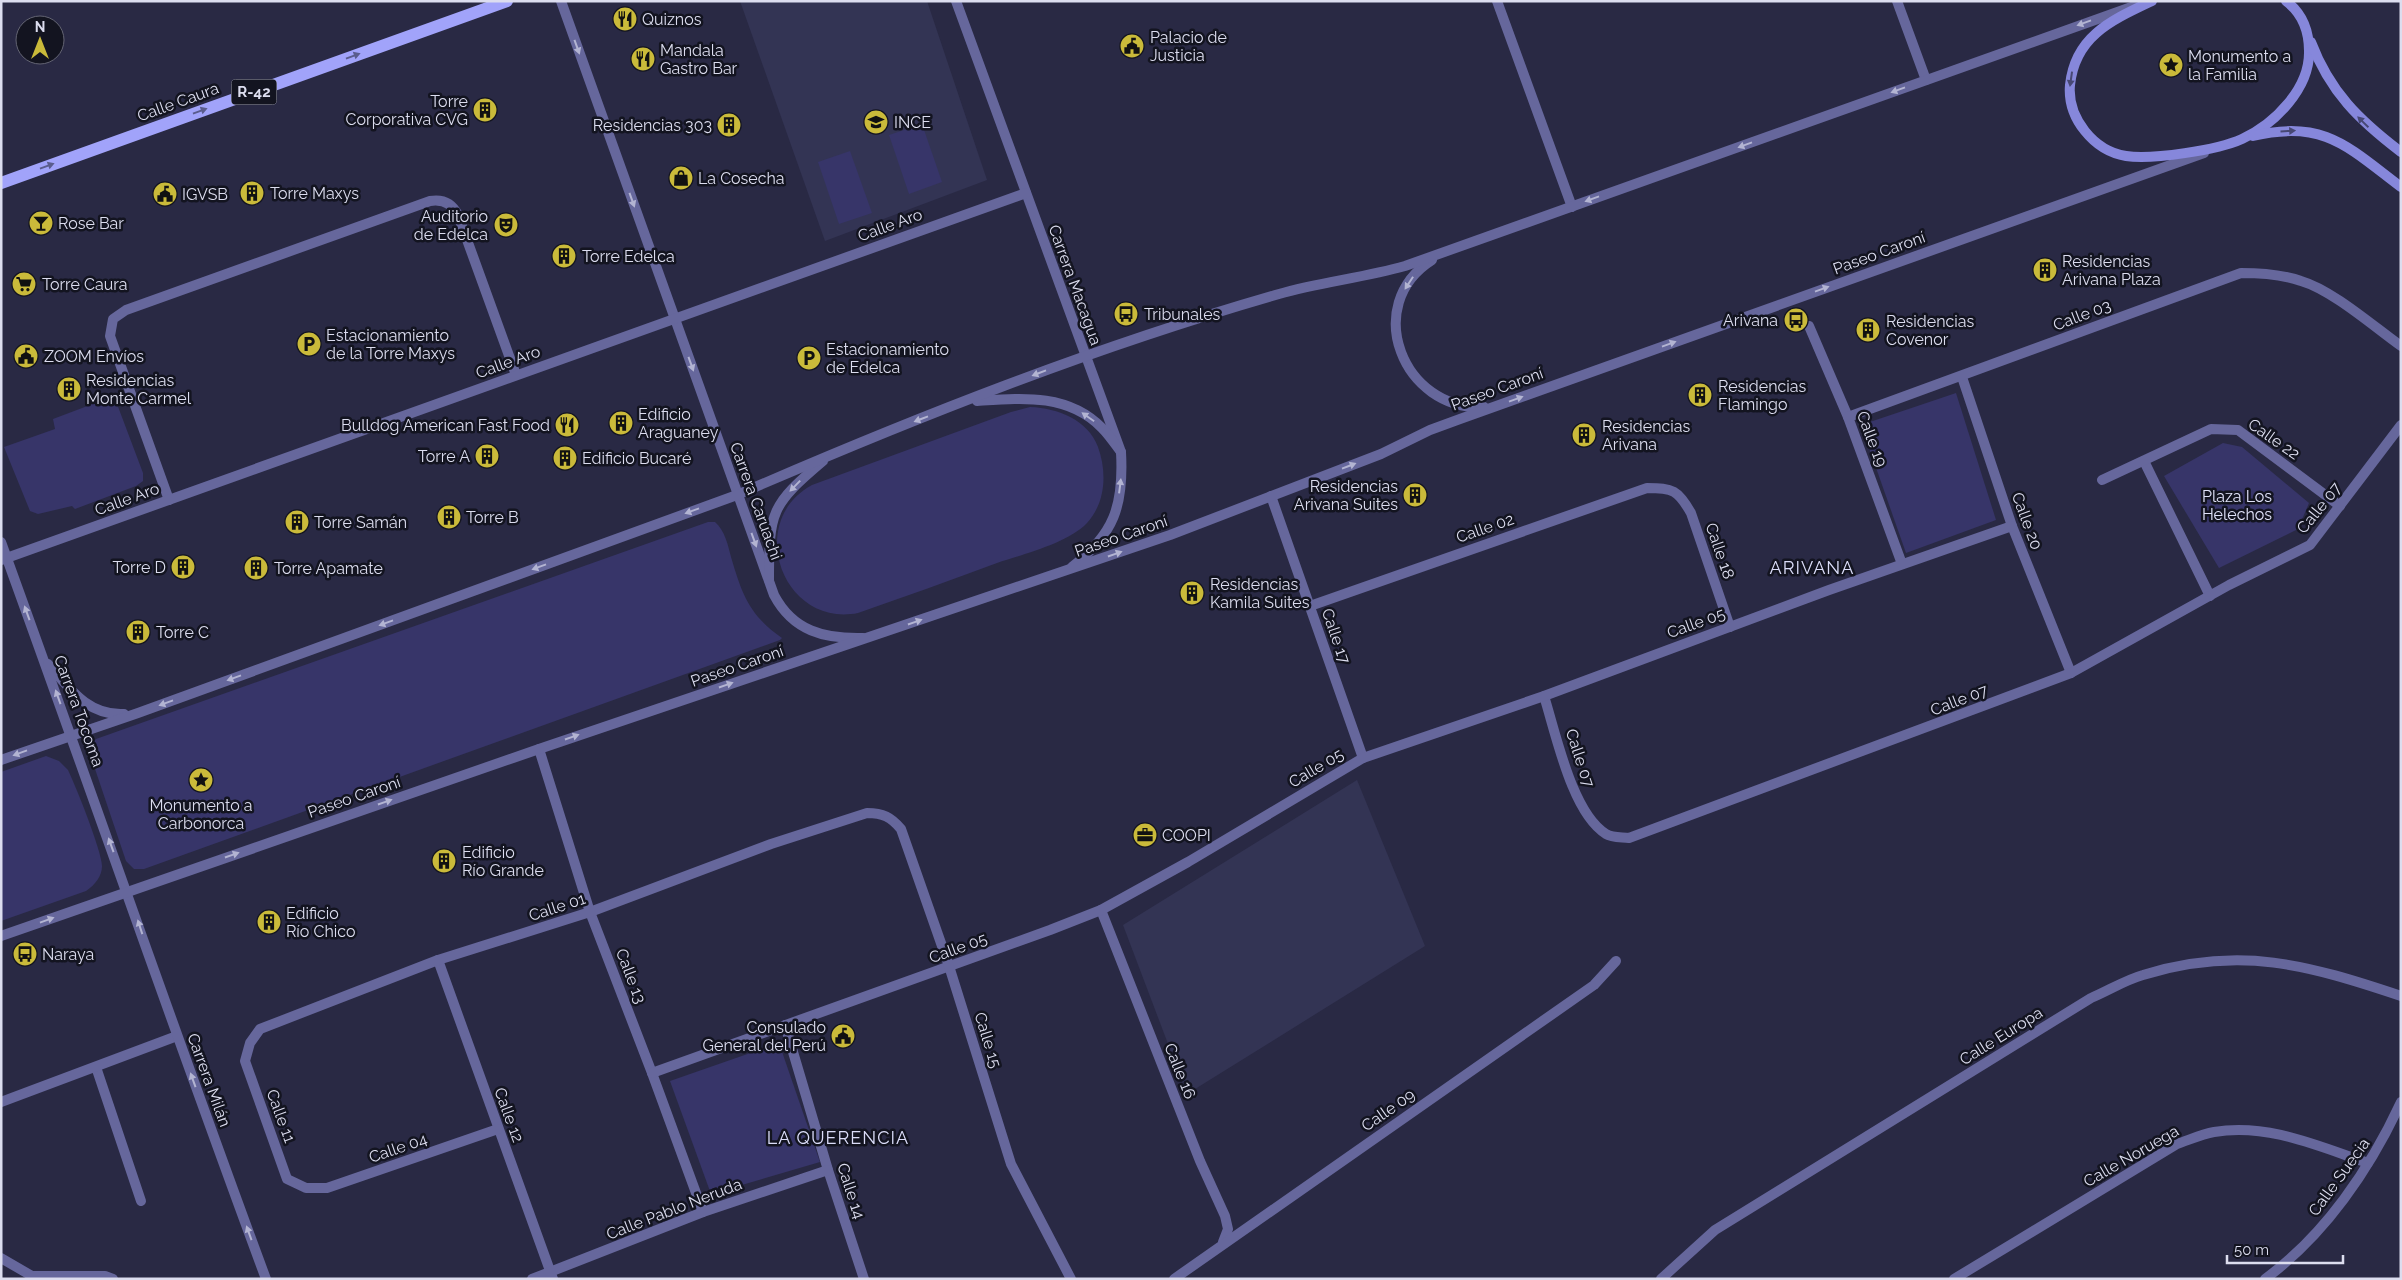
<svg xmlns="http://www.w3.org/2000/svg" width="2402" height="1280" viewBox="0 0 2402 1280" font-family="Raleway,sans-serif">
<rect width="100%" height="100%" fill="#292944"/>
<g fill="#333454">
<path d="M740 1H927L987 180 825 241Z"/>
<path d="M1357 780 1425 946 1187 1094 1123 925Z"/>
</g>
<g fill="#373569">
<path d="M922 124 942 182 909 194 889 135Z"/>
<path d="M850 151 872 213 839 224 818 162Z"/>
<path d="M1956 393 1996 520 1906 553 1861 425Z"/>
<path d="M114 396 143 473V481L136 486 75 509 72 506 38 514 30 511 4 447 55 429 53 419Z"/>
<path d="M1030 407C1058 408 1088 420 1098 447 1107 472 1106 502 1087 523 1068 543 1024 554 997 563 951 580 904 597 858 613 782 628 745 521 812 485L1011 412Z"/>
<path d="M2223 443 2242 447 2309 503 2298 529 2219 568 2164 476Z"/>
<path d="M708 522H715C725 531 728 545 731 557 742 594 749 615 782 638L780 640 144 869H134L126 861 91 757V744L96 739Z"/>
<path d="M46 756 59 761 68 770C76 787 101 849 102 866 102 876 95 885 86 891L1 921V772Z"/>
<path d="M779 1043 820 1162 711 1194 670 1081Z"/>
</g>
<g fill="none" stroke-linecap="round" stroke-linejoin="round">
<g stroke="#66679c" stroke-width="10">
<path d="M561 1 774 595C793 631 824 639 863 638"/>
<path d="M956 1 1121 452C1124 506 1114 534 1072 567"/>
<path d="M1497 1 1572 207"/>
<path d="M1897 1 1926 80"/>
<path d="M1809 326 1848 417 1902 564"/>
<path d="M1962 377 2012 526 2071 673"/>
<path d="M1848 417 2241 273C2261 273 2281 274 2301 281 2332 290 2373 326 2401 346"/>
<path d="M2144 461 2210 596"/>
<path d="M2102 480 2211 429 2238 430 2340 506"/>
<path d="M1271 496 1363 758"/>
<path d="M169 500 110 336 113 319 126 310 430 201C442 199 452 203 458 215L516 375"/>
<path d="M1 560 1026 193"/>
<path d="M1310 606 1647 488C1673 488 1678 490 1691 513L1730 627"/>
<path d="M1544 696C1556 734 1572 813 1606 834 1612 838 1622 837 1629 838L2071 673 2229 585 2310 545 2401 425"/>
<path d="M539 749 590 912 652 1073 703 1212"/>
<path d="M1101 910 1200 1161 1225 1216 1228 1229 1223 1242"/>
<path d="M438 960 553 1279"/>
<path d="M785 1025 828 1170 864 1279"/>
<path d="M96 1067 141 1201"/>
<path d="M652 1073 1050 930 1101 910 1188 862 1363 758 1544 696 1829 590 2012 526"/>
<path d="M1 1102 177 1036"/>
<path d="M498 1129 327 1188H306L287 1179 245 1061 250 1043 260 1029 438 960 590 912 771 844 867 813C883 813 891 817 901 829L949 966 1011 1164 1071 1279"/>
<path d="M1 1258 32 1276H105L113 1279"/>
<path d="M532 1279 703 1212 828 1170"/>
<path d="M1174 1279 1594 985 1616 961"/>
<path d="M1661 1279 1715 1230 2091 998C2108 991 2125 980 2143 975 2240 945 2308 965 2401 996"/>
<path d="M1954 1279 2177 1144C2189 1140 2202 1134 2214 1132 2268 1123 2318 1146 2368 1163"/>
<path d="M2265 1279C2325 1235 2370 1169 2401 1102"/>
</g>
<g stroke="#66679c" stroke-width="10">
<path d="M1432 260C1361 305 1403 411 1484 407"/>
<path d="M977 401C1021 398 1068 393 1102 428 1109 435 1115 444 1121 452"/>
<path d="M1 542C90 787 175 1034 266 1279"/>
<path d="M769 580C769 511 771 505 823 461"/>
<path d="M48 664C70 689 88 716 124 714"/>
<path d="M1 760 138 713 737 495C914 418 1094 347 1279 294 1320 282 1363 278 1405 266L2137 5"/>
<path d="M1 936 539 749 1170 535 1381 454 1430 430 1460 419 2204 153"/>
</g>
<g stroke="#8687db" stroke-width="10">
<path d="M2152 1C2112 20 2075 36 2070 85 2067 118 2094 151 2126 156 2152 160 2218 150 2242 139 2275 124 2310 88 2309 51 2309 31 2302 13 2286 1"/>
<path d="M2311 42C2330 92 2359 120 2401 152"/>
<path d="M2253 136C2324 119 2348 147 2401 187"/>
</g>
<path stroke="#a1a3fa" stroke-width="12" d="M1 183 507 1"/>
</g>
<defs><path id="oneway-solid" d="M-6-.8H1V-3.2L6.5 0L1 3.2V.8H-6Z" transform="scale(1.25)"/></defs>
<g fill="#b3b4d2">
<use href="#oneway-solid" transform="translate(2084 23) rotate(160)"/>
<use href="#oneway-solid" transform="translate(577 47) rotate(70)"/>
<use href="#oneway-solid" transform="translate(1898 90) rotate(160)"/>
<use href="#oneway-solid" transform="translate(1745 145) rotate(160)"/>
<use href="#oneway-solid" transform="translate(1592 199) rotate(160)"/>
<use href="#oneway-solid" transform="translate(632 200) rotate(70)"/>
<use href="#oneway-solid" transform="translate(1409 283) rotate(123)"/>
<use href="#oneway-solid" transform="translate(1822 289) rotate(-20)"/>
<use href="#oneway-solid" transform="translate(1669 344) rotate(-20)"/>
<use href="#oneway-solid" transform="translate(691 364) rotate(70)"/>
<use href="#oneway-solid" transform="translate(1039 373) rotate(159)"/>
<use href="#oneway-solid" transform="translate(1516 399) rotate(-20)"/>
<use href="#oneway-solid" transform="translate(1088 417) rotate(-145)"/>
<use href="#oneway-solid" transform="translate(921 419) rotate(159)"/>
<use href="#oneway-solid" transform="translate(1349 466) rotate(-21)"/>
<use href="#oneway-solid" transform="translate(795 486) rotate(134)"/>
<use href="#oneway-solid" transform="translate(1120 486) rotate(-83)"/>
<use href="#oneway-solid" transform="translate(692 511) rotate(160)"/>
<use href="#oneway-solid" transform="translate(754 540) rotate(70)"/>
<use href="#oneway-solid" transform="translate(1115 554) rotate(-19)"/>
<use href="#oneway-solid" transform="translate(539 567) rotate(160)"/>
<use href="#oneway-solid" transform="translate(27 613) rotate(-110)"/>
<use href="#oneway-solid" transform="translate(915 622) rotate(-19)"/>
<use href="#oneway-solid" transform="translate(386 623) rotate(160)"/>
<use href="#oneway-solid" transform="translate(234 678) rotate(160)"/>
<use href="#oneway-solid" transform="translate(726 685) rotate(-19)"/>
<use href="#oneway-solid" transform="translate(58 697) rotate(-110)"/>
<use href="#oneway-solid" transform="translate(166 703) rotate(160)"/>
<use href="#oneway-solid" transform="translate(572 737) rotate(-19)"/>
<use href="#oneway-solid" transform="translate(20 753) rotate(160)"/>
<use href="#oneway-solid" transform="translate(385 802) rotate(-19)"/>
<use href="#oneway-solid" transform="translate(111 845) rotate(-110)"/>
<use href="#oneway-solid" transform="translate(232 855) rotate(-19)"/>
<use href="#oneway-solid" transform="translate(47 920) rotate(-20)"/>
<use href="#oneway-solid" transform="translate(140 927) rotate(-108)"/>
<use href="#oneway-solid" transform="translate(193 1080) rotate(-110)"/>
<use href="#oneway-solid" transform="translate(249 1233) rotate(-110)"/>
</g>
<g fill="#5a5c8d">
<use href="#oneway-solid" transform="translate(353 56) rotate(-20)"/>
<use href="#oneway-solid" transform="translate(200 111) rotate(-20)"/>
<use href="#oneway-solid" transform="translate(47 166) rotate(-20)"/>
</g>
<g fill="#474874">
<use href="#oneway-solid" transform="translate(2071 79) rotate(98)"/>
<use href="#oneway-solid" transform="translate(2363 122) rotate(-136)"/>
<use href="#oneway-solid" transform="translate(2288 131) rotate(-3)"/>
</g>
<defs>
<symbol id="restaurant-disc" viewBox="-11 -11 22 22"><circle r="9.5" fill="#caba3a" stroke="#131420"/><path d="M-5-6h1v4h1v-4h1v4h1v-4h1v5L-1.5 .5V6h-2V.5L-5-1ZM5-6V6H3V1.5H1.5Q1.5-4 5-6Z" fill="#111"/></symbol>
<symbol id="civic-disc" viewBox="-11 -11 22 22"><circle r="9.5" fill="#caba3a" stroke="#131420"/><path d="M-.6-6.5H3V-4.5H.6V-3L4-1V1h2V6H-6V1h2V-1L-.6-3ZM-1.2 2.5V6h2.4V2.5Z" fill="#111"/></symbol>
<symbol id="sight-disc" viewBox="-11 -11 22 22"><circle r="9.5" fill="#caba3a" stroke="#131420"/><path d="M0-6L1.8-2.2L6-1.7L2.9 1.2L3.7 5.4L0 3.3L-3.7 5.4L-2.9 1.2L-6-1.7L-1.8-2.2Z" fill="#111"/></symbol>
<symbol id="building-disc" viewBox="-11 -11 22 22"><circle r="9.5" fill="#caba3a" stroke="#131420"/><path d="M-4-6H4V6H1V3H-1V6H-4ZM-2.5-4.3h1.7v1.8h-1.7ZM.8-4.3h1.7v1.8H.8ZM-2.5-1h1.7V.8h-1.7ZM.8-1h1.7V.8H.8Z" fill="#111"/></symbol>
<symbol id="university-disc" viewBox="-11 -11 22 22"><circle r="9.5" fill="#caba3a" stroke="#131420"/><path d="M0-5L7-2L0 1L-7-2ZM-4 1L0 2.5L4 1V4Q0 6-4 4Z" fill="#111"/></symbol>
<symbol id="shop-disc" viewBox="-11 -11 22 22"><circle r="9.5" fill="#caba3a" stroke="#131420"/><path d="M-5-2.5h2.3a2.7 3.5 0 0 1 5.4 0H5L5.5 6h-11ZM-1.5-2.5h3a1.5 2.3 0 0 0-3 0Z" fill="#111"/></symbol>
<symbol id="bar-disc" viewBox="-11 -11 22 22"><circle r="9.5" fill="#caba3a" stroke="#131420"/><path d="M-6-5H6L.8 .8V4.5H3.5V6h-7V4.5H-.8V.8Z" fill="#111"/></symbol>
<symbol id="theatre-disc" viewBox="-11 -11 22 22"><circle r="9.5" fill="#caba3a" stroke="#131420"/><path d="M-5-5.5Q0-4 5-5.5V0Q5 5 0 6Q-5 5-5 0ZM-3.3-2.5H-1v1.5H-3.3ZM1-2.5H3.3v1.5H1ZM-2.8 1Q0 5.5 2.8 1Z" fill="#111"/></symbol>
<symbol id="supermarket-disc" viewBox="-11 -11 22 22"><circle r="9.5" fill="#caba3a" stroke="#131420"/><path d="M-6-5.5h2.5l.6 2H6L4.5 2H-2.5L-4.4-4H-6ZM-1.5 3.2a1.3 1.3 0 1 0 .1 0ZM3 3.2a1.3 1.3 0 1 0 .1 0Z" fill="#111"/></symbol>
<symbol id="bus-disc" viewBox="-11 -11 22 22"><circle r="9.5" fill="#caba3a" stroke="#131420"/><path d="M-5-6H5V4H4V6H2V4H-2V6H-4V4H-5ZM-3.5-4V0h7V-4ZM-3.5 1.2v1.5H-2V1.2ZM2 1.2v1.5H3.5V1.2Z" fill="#111"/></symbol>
<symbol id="parking-disc" viewBox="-11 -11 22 22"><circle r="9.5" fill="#caba3a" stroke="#131420"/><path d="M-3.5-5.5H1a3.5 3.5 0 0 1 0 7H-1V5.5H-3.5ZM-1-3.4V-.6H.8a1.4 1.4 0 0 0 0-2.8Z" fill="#111"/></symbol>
<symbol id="office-disc" viewBox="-11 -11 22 22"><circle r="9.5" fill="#caba3a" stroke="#131420"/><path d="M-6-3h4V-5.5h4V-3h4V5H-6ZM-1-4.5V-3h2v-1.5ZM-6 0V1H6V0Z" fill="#111"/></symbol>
</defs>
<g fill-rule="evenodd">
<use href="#restaurant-disc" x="611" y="5" width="28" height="28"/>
<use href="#civic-disc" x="1118" y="32" width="28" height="28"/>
<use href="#restaurant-disc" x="629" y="45" width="28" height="28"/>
<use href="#sight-disc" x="2157" y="51" width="28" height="28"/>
<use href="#building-disc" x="471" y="96" width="28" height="28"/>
<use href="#university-disc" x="862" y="108" width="28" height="28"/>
<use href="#building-disc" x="715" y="111" width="28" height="28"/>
<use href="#shop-disc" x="667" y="164" width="28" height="28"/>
<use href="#building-disc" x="238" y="179" width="28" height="28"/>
<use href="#civic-disc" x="151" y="180" width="28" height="28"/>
<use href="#bar-disc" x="27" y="209" width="28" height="28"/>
<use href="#theatre-disc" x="492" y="211" width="28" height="28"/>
<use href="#building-disc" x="550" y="242" width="28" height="28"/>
<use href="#building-disc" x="2031" y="256" width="28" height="28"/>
<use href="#supermarket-disc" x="10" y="270" width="28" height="28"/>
<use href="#bus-disc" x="1112" y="300" width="28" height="28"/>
<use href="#bus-disc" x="1782" y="306" width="28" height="28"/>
<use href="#building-disc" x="1854" y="316" width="28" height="28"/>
<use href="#parking-disc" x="295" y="330" width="28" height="28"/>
<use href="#civic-disc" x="12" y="342" width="28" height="28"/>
<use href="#parking-disc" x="795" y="344" width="28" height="28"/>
<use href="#building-disc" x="55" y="375" width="28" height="28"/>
<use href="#building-disc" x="1686" y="381" width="28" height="28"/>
<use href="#building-disc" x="607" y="409" width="28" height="28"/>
<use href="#restaurant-disc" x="553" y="411" width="28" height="28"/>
<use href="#building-disc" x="1570" y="421" width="28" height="28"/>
<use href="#building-disc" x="473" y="442" width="28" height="28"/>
<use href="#building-disc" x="551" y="444" width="28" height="28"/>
<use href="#building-disc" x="1401" y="481" width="28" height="28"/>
<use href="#building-disc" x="435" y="503" width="28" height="28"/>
<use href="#building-disc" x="283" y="508" width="28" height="28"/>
<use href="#building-disc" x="169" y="553" width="28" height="28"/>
<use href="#building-disc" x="242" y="554" width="28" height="28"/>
<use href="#building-disc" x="1178" y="579" width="28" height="28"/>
<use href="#building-disc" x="124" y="618" width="28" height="28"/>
<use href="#sight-disc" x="187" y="766" width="28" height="28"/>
<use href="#office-disc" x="1131" y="821" width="28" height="28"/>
<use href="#building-disc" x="430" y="847" width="28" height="28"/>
<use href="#building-disc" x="255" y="908" width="28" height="28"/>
<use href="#bus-disc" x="11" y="940" width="28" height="28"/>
<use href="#civic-disc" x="829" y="1022" width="28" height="28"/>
</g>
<g text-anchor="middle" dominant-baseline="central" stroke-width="5" stroke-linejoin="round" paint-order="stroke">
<rect fill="#131420" stroke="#a0a1b1" stroke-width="1" x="231.5" y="79.5" width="45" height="25" rx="4"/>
<g font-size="15" font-weight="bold" fill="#dcddef">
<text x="254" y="92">R-42</text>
</g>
<g font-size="16" fill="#dcddef" stroke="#131420" text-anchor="start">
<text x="642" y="19">Quiznos</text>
<text x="1150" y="37">Palacio de<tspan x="1150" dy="18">Justicia</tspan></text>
<text x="660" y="50">Mandala<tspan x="660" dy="18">Gastro Bar</tspan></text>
<text x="2188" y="56">Monumento a<tspan x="2188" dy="18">la Familia</tspan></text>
<text x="468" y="101" text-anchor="end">Torre<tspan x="468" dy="18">Corporativa CVG</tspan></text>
<text x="894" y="122">INCE</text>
<text x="712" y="125" text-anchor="end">Residencias 303</text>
<text x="698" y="178">La Cosecha</text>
<text x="270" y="193">Torre Maxys</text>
<text x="182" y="194">IGVSB</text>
<text x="488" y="216" text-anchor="end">Auditorio<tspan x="488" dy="18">de Edelca</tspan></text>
<text x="58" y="223">Rose Bar</text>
<text x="582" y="256">Torre Edelca</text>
<text x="2062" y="261">Residencias<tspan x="2062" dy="18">Arivana Plaza</tspan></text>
<text x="42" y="284">Torre Caura</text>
<text x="1144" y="314">Tribunales</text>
<text x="1778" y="320" text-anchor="end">Arivana</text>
<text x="1886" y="321">Residencias<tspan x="1886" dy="18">Covenor</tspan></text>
<text x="326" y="335">Estacionamiento<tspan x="326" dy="18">de la Torre Maxys</tspan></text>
<text x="826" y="349">Estacionamiento<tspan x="826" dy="18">de Edelca</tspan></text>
<text x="44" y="356">ZOOM Envíos</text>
<text x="86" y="380">Residencias<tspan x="86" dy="18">Monte Carmel</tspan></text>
<text x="1718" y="386">Residencias<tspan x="1718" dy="18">Flamingo</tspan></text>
<text x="638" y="414">Edificio<tspan x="638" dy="18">Araguaney</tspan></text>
<text x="550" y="425" text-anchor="end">Bulldog American Fast Food</text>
<text x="1602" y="426">Residencias<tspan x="1602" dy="18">Arivana</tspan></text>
<text x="470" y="456" text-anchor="end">Torre A</text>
<text x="582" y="458">Edificio Bucaré</text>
<text x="1398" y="486" text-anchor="end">Residencias<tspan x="1398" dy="18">Arivana Suites</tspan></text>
<text x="466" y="517">Torre B</text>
<text x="314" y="522">Torre Samán</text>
<text x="166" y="567" text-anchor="end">Torre D</text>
<text x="274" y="568">Torre Apamate</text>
<text x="1210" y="584">Residencias<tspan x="1210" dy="18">Kamila Suites</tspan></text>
<text x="156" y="632">Torre C</text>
<text x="201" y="805" text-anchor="middle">Monumento a<tspan x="201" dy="18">Carbonorca</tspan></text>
<text x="1162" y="835">COOPI</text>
<text x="462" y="852">Edificio<tspan x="462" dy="18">Río Grande</tspan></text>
<text x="286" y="913">Edificio<tspan x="286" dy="18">Río Chico</tspan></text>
<text x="42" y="954">Naraya</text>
<text x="826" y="1027" text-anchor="end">Consulado<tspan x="826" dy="18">General del Perú</tspan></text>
</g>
<g font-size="16" fill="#dcddef" stroke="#131420">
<text transform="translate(178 102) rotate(-20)">Calle Caura</text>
<text transform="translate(890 225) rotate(-20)">Calle Aro</text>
<text transform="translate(1879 253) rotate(-20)">Paseo Caroní</text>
<text transform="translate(1075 285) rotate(70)">Carrera Macagua</text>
<text transform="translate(2082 315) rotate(-21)">Calle 03</text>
<text transform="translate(508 362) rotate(-20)">Calle Aro</text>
<text transform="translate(1497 389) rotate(-20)">Paseo Caroní</text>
<text transform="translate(1872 439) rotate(69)">Calle 19</text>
<text transform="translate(2274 439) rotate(35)">Calle 22</text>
<text transform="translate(127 499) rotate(-20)">Calle Aro</text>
<text transform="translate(756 501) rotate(70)">Carrera Caruachi</text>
<text transform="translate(2319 508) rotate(-51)">Calle 07</text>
<text transform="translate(2027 521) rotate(70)">Calle 20</text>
<text transform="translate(1485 528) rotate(-19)">Calle 02</text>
<text transform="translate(1121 536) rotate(-19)">Paseo Caroní</text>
<text transform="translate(1720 551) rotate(71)">Calle 18</text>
<text transform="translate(1696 623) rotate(-20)">Calle 05</text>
<text transform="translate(1336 636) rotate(71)">Calle 17</text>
<text transform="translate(737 666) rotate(-19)">Paseo Caroní</text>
<text transform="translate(1959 700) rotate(-21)">Calle 07</text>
<text transform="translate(79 711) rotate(70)">Carrera Tocoma</text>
<text transform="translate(1580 758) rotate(72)">Calle 07</text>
<text transform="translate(1316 768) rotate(-31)">Calle 05</text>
<text transform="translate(354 797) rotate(-19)">Paseo Caroní</text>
<text transform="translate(557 907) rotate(-18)">Calle 01</text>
<text transform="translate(958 948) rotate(-20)">Calle 05</text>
<text transform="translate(631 976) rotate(69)">Calle 13</text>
<text transform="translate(2001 1036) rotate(-32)">Calle Europa</text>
<text transform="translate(988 1040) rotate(73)">Calle 15</text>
<text transform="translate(1180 1071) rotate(68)">Calle 16</text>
<text transform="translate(209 1080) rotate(70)">Carrera Milán</text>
<text transform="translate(1388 1110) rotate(-35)">Calle 09</text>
<text transform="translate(509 1115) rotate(70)">Calle 12</text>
<text transform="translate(281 1116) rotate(70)">Calle 11</text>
<text transform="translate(398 1148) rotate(-19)">Calle 04</text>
<text transform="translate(2131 1156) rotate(-30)">Calle Noruega</text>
<text transform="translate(2339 1177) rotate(-54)">Calle Suecia</text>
<text transform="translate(851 1191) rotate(72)">Calle 14</text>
<text transform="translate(674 1209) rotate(-21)">Calle Pablo Neruda</text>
</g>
<g font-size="16" fill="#e0e2f9" stroke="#131420">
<text x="2237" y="496">Plaza Los<tspan x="2237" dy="18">Helechos</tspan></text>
</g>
<g font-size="18" letter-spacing="1" fill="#dbddf9" stroke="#131420">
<text x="1812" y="567">ARIVANA</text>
<text x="838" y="1137">LA QUERENCIA</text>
</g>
</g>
<rect width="2402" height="1280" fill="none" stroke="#dcddef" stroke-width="5"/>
<g transform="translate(40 40)"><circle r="24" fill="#131420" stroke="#636473"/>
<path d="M0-4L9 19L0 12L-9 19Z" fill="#caba3a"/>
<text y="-8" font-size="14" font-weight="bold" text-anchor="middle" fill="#dcddef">N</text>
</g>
<path d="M2227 1255v8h116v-8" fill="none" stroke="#dcddef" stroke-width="2.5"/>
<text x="2234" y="1255" font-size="15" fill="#dcddef" stroke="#131420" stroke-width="4" paint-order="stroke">50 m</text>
</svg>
